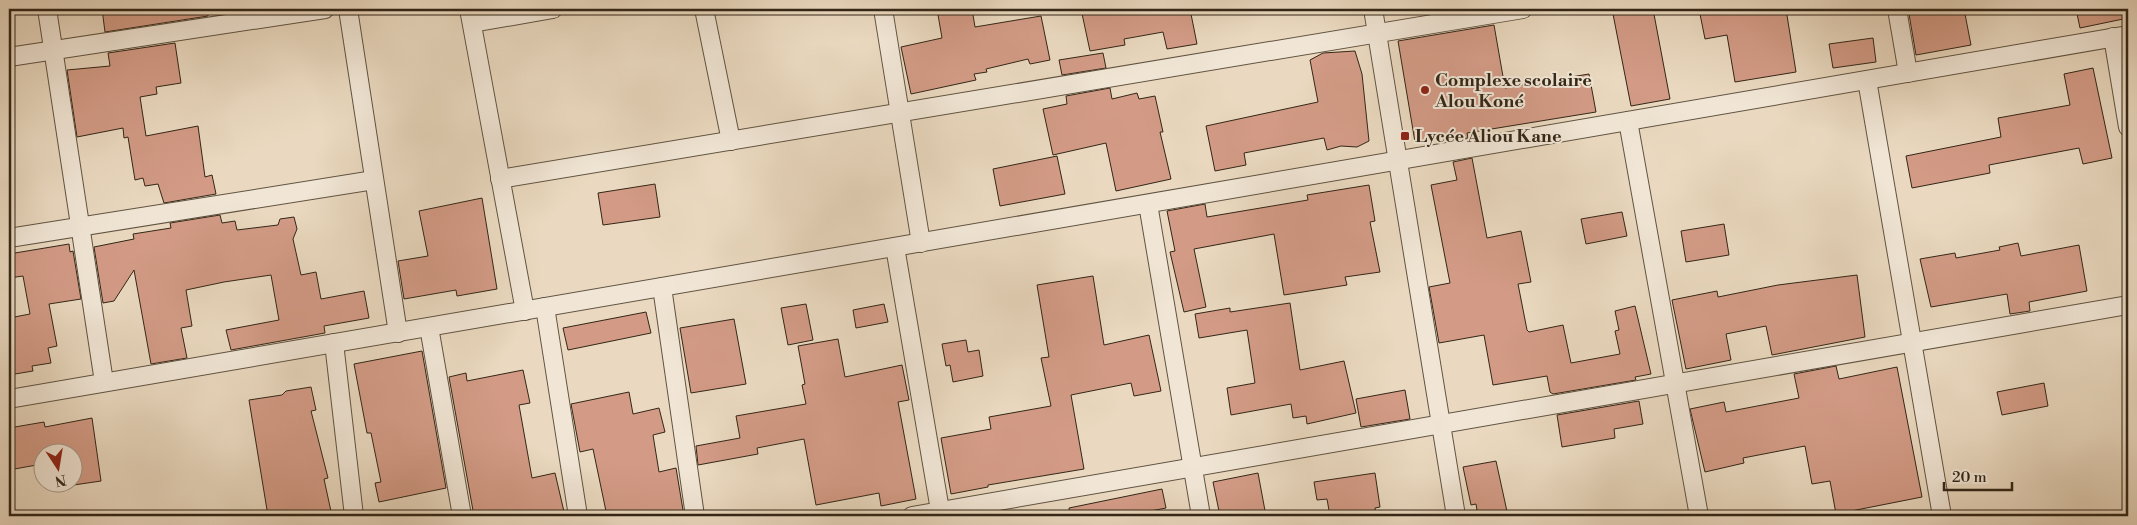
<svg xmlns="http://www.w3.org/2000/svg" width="2137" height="525" viewBox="0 0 2137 525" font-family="'Libre Bodoni',serif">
<rect width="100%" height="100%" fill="#ead9c0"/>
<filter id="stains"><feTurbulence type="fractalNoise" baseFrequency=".004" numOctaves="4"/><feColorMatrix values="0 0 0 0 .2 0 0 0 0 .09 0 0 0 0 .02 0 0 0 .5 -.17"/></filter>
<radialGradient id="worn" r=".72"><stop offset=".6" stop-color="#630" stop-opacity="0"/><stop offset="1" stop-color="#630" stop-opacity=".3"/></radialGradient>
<g fill="#d39b86" stroke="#322617">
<path d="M102 9H208V16L105 32Z"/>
<path d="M937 9H972L975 27 1041 16 1050 60 1030 64 1028 59 986 69 987 72 974 74 976 80 911 94 901 47 942 38Z"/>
<path d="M1081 9H1113L1114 14 1140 9H1190L1197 44 1167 49 1163 32 1124 39 1125 45 1090 51Z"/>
<path d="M1612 9H1653L1670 99 1631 106Z"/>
<path d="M1699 9H1786L1796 72 1735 82 1727 35 1705 39Z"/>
<path d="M1935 9H1964L1971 45 1916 55 1909 14Z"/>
<path d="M2076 9H2128V18L2080 28Z"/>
<path d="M1494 25 1505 88 1589 74 1596 112 1467 133 1468 138 1449 141 1448 137 1415 142 1398 41Z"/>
<path d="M1873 38 1876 62 1833 68 1829 44Z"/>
<path d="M175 43 181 83 156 87 157 94 140 97 146 136 198 126 205 177 212 175 216 194 164 203 158 184 145 186 143 178 135 180 128 137 124 138 123 128 77 137 67 70 110 66 108 53Z"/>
<path d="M1355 51 1362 74 1369 141 1357 147 1341 146 1327 150 1324 138 1244 153 1246 165 1215 171 1206 126 1318 102 1310 60 1323 53Z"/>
<path d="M1103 53 1106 68 1062 75 1059 60Z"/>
<path d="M2093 68 2112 158 2083 164 2079 148 1989 165 1990 173 1912 188 1906 156 2001 137 1998 118 2070 105 2064 74Z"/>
<path d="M1110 88 1112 99 1137 93 1139 99 1155 96 1163 132H1160L1171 179 1116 191 1106 143 1053 155 1043 109 1067 104 1066 96Z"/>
<path d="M1057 156 1065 194 1000 206 993 169Z"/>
<path d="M1472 158 1487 238 1521 231 1531 282 1518 284 1527 330 1529 332 1563 325 1571 363 1620 354 1615 331 1619 330 1615 311 1635 306 1651 374 1635 377 1636 380 1553 394 1550 392 1547 376 1493 385 1484 335 1439 343 1429 287 1450 283 1431 185 1457 180 1453 162Z"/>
<path d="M655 184 660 217 603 225 598 193Z"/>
<path d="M1369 185 1375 221 1370 222 1380 272 1345 277 1347 285 1284 295 1274 234 1194 249 1206 307 1184 312 1170 252 1175 251 1167 211 1205 204 1207 217 1308 200 1307 195Z"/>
<path d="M482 198 497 289 457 296 456 290 404 299 398 261 428 256 419 211Z"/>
<path d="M1622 212 1627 236 1586 244 1581 219Z"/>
<path d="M220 215 222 223 235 221 237 230 278 225 280 219 294 217 297 229 293 239 301 275 316 272 321 299 364 291 369 318 324 326 325 333 231 350 226 330 279 320 271 275 224 282 186 290 192 326 181 328 187 358 151 364 134 270 114 301 103 303 94 247 134 239 133 234 171 228 170 223Z"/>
<path d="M1724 224 1729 255 1686 262 1681 231Z"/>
<path d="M2018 243 2021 256 2079 245 2087 291 2029 302 2030 311 2010 314 2007 294 1931 307 1920 259 1955 253 1956 258 2000 250 1999 247Z"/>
<path d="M69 244 70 252 73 251 81 299 49 304 57 346 48 348 51 363 32 366 33 371 9 375V318L30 314 23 276 9 278V254Z"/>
<path d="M1857 275 1865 337 1772 355 1766 326 1726 334 1731 360 1686 369 1672 300 1717 291 1718 297 1778 285Z"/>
<path d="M1093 276 1104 345 1149 335 1161 391 1134 396 1131 383 1071 395 1084 469 988 485V487L951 494 941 438 991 429 989 417 1051 406 1041 358 1049 357 1037 285Z"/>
<path d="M1290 303 1300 370 1344 361 1356 413 1307 424 1306 416 1293 418 1291 404 1231 415 1227 388 1255 383 1247 330 1199 338 1195 314 1230 308V312Z"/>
<path d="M806 304 813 340 788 345 781 308Z"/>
<path d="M884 304 888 322 856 328 853 310Z"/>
<path d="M646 312 651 333 568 350 563 328Z"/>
<path d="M734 319 746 384 691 393 680 328Z"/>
<path d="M838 339 845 377 902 365 909 400 898 402 916 499 881 506 879 493 816 505 804 439 757 448 758 454 698 465 696 446 740 438 736 416 806 404 802 385 805 384 798 346Z"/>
<path d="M966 340 968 352 979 350 983 376 953 382 950 365 946 366 942 344Z"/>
<path d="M422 351 446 488 379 502 375 483 381 482 371 433H367L354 364Z"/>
<path d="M1836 366 1839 379 1897 367 1922 497 1836 514 1830 481 1812 484 1805 446 1743 458 1744 463 1705 472 1690 409 1724 402 1726 412 1799 398 1794 374Z"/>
<path d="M523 370 530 403 519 405 532 478 555 473 565 516H474L449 377 466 373 467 381Z"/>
<path d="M2044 383 2048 406 2002 415 1997 392Z"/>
<path d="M311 387 316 410 311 411 328 478 324 479 332 516H268L249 400 282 395 286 391Z"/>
<path d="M1405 390 1410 419 1361 427 1356 399Z"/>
<path d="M629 392 633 414 659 408 665 432 653 435 659 472 676 468 684 516H607L593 449 580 452 571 404Z"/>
<path d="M1639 401 1643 424 1614 429 1615 438 1562 447 1557 415Z"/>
<path d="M92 418 101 481 60 487V482H72V452H42V464L9 470V428L44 422 45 427Z"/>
<path d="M1496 461 1508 516H1478L1476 504 1471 505 1463 467Z"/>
<path d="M1258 473 1266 516H1220L1213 482Z"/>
<path d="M1375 473 1380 507 1375 508 1376 516H1330L1327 499 1317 500 1314 482Z"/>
<path d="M1162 489 1166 508 1125 516H1070L1069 508Z"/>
</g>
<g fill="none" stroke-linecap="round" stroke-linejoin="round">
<defs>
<g id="minor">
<path d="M47 9 104 382"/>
<path d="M348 9 398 333"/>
<path d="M469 9 525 311"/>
<path d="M704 9 731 141"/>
<path d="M883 9 921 243"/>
<path d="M1373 9 1456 516"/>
<path d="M1897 9 1908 73"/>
<path d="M472 23 553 9"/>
<path d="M2113 37 2128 127"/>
<path d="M9 57 325 9"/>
<path d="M1867 80 1942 516"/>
<path d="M1628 121 1699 516"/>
<path d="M500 179 1523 9"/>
<path d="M1148 204 1201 516"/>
<path d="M9 238 374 180"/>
<path d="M895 247 941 516"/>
<path d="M662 287 695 516"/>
<path d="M545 307 578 516"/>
<path d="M429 327 462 516"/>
<path d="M334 343 354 516"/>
<path d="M9 399 2128 35"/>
<path d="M912 516 2128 305"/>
</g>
</defs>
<use href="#minor" stroke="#605341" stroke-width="20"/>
<use href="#minor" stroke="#f1e6d6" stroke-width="18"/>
</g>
<g fill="#8f2418" stroke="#f1e6d6" stroke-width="2">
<circle cx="1425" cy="90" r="5"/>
<rect x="1400" y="131" width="10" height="10" rx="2.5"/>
</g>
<g text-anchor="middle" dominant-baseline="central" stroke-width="4" stroke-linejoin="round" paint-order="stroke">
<g font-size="18" font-weight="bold" fill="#322617" stroke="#f1e6d6" text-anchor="start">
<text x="1435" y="80">Complexe scolaire<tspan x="1435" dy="21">Alou Koné</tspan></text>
<text x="1415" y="136">Lycée Aliou Kane</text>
</g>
</g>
<rect width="2137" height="525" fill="none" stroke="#ead9c0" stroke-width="30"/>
<rect x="10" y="10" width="2117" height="505" fill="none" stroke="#322617" stroke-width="2.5"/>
<rect x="15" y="15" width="2107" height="495" fill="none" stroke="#322617"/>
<g transform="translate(58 468) rotate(168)"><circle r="24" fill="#f1e6d6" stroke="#a5998a"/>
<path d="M0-4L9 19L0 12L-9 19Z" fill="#8f2418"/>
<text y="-8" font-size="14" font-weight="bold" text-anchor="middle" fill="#322617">N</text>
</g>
<path d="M1944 482v8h68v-8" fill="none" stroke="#322617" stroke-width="2.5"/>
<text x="1952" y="482" font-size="15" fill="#322617" stroke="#f1e6d6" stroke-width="4" paint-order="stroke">20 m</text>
<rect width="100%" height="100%" filter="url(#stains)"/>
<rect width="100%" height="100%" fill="url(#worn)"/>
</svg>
